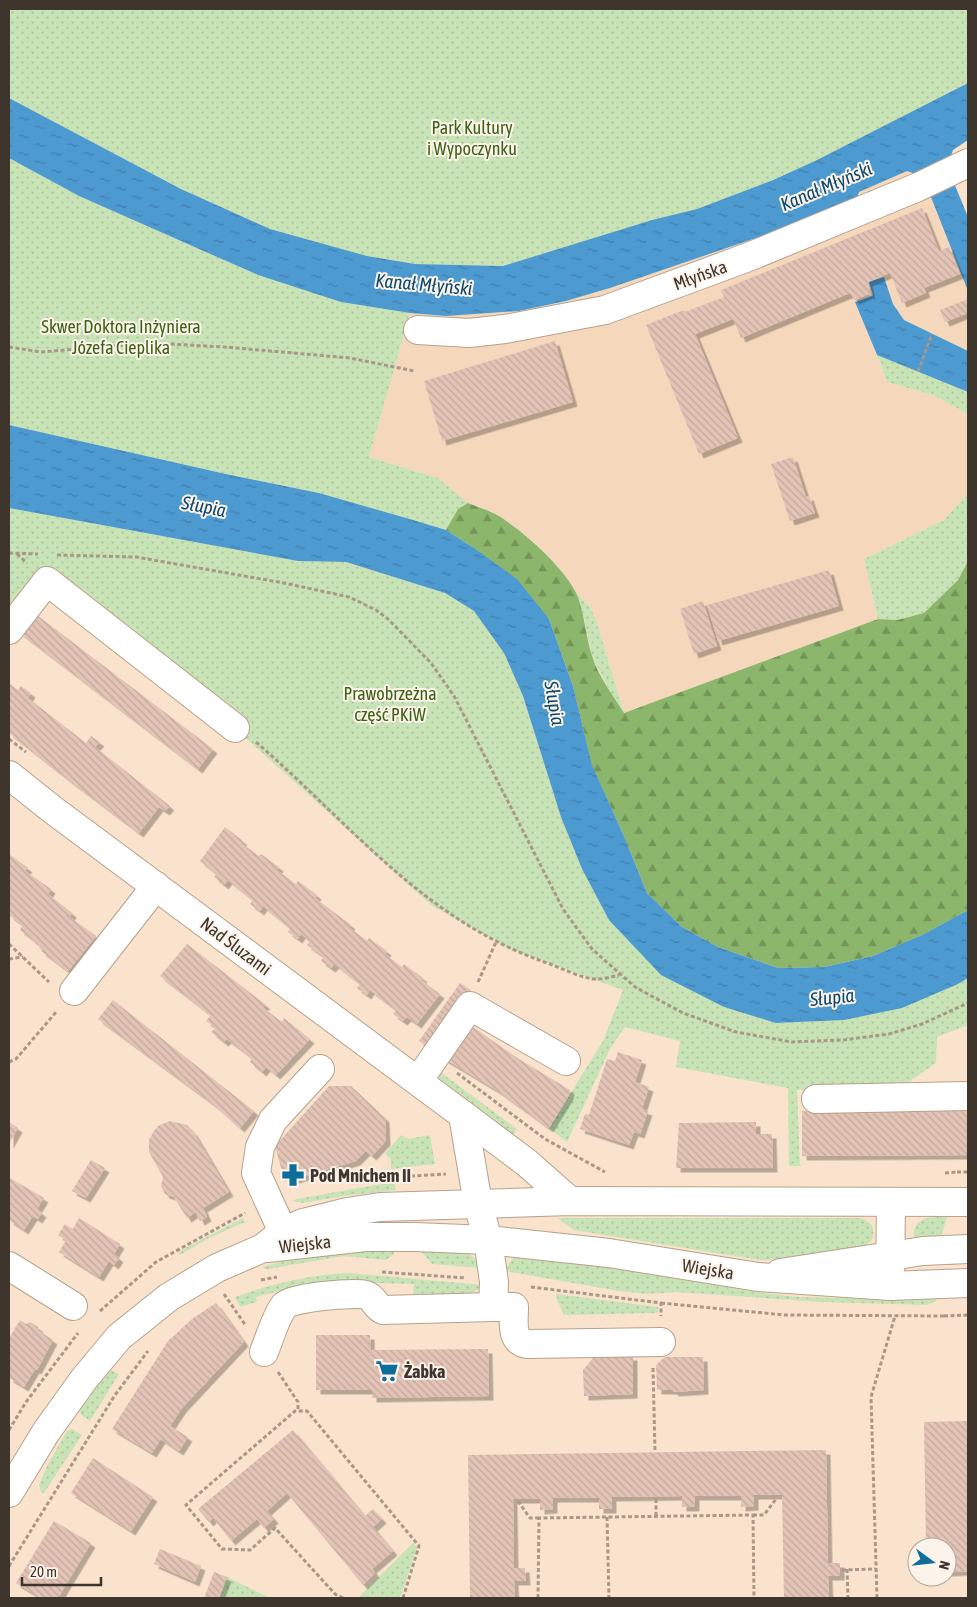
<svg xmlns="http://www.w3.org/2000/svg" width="977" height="1607" viewBox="0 0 977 1607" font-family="'Asap Condensed',sans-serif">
<defs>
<pattern id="grass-dots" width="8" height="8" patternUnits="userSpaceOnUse" patternTransform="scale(1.25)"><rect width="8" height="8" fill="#c8e3b6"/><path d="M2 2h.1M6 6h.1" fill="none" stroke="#adc39d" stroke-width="1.8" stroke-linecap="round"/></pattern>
<pattern id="forest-firs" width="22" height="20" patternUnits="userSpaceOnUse" patternTransform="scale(1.25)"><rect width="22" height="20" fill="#8bb66b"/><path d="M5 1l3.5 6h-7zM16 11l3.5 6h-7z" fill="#739558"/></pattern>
<pattern id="water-ripples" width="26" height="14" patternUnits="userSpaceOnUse" patternTransform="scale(1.25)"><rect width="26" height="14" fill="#4d9ad1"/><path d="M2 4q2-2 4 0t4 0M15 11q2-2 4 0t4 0" fill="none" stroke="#417eaa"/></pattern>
<pattern id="building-back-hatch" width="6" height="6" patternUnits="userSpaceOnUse" patternTransform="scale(1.25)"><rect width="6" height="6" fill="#e2c3b6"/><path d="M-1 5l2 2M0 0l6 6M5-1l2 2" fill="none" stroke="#c3a89d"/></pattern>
<filter id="shadow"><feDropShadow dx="4.5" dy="4.5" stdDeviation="0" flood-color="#0004"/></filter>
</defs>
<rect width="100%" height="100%" fill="#fae3cc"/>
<path fill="#f5d8bc" d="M907 171 916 173 920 172 968 291V351L904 320 893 304 884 277 872 296 855 302 887 382 935 396 968 414V493L944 520 864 559 878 619 624 713 596 620 590 607 575 591 556 565 533 541 496 514 468 503 438 478 369 457 410 313 446 316 519 311 566 301 610 288 803 222 859 192Z"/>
<g fill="url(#grass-dots)">
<path d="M9 9H968V83L815 161 773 180 697 209 652 220 503 266 415 264 367 256 270 229 181 189 9 98Z"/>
<path d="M9 158 79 196 258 275 341 302 410 313 369 457 438 478 468 503 458 509 446 530 319 493 226 474 9 425Z"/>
<path d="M877 355 968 392V414L935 396 887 382Z"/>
<path d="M968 493V561L958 580 924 613 896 620 878 619 864 559 944 520Z"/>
<path d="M9 508 298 561 346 562 445 593 474 611 504 653 523 696 561 817 582 869 609 920 724 1007 776 1023 844 1020 958 984 968 978V1025L937 1037 936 1063 893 1093 797 1090 800 1166H789L788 1088 676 1067 680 1041 625 1027 611 1047 567 1142 549 1128 603 1041 623 990 510 949 431 905 238 731 48 574 9 626Z"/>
<path d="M575 591 590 607 596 620 624 713 607 686 592 657 584 618Z"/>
<path d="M435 1068 517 1129 513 1134 435 1075Z"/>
<path d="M401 1135 408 1139 430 1135 435 1164 391 1169V1159L385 1154Z"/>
<path d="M394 1182 396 1190 350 1195 302 1203 293 1201 296 1199Z"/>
<path d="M947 1217 940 1240 916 1239 914 1236C913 1216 932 1217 947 1217Z"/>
<path d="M243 1218 245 1222 209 1238 180 1255 178 1252Z"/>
<path d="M557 1218H859L864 1219 872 1225C875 1236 873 1242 863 1247L795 1259 760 1260 574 1230Z"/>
<path d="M423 1243 463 1248 476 1260 481 1268 432 1264 422 1252Z"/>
<path d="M394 1244V1254L386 1260 343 1256 268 1269H264L263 1267 290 1259Z"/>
<path d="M522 1253 756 1292 797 1297 880 1299 936 1298V1301L926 1305 822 1302 676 1292 648 1294 619 1291 505 1271 512 1259Z"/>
<path d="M348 1273 483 1285C463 1302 437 1299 413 1299L414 1284 368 1283 280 1295 279 1291 256 1297 257 1302 240 1307 235 1297C271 1284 309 1275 348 1273Z"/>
<path d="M556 1294 658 1307V1313L564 1315 558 1302Z"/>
<path d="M110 1370 119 1374 90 1421 81 1415 80 1409Z"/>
<path d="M72 1429 82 1435 44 1493 41 1492 39 1485 47 1466 67 1431Z"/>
<path d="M413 1543 417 1547 400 1598H358Z"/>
<path d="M227 1577 270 1598H219Z"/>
</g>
<path fill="url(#forest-firs)" d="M468 503C477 507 488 510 497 515 521 529 564 567 576 593 585 613 585 635 592 656 598 676 613 695 624 713L878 619 897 620 924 613 958 580 968 561V910L924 934 873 956 824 967 778 968 718 947 682 927 647 893 626 841 592 766 573 686 549 619 471 546 446 530 458 509Z"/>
<g fill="url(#water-ripples)">
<path d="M968 83V140L953 150 950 159 945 161 968 217V291L921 172 916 174 907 171 859 192 855 204 610 288 566 301 519 311 446 316 410 313 341 302 258 275 79 196 9 158V98L181 189 270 229 367 256 415 264 503 266 652 220 697 209 773 180 815 161Z"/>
<path d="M884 277 893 304 904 320 968 351V392L877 355 855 302 872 296 873 295 869 282Z"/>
<path d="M9 425 226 474 319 493 413 520 446 530 471 546 517 579 549 619 573 686 592 765 626 841 647 893 682 927 718 947 778 968 824 967 873 956 924 934 968 910V978L958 984 902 1008 844 1020 776 1023 724 1007 661 975 609 920 582 869 561 817 523 696 504 653 474 611 445 593 346 562 298 561 9 508Z"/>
</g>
<g fill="url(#building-back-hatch)" filter="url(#shadow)">
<path d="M922 208 939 251 949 247 960 274 924 288 926 293 902 303 890 273 868 282 871 296 869 294 855 300 850 293 741 338 733 319 695 334 738 438 699 454 646 325 684 310 685 312 724 297 721 290Z"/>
<path d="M968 299V313L945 322 940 310Z"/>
<path d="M555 341 573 402 442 441 424 381Z"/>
<path d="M793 457 806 497 809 496 815 513 790 521 771 464Z"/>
<path d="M829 570 839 606 718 641 707 605Z"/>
<path d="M703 601 717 646 694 654 680 609Z"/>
<path d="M33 612 213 749 198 769 19 632Z"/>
<path d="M9 683 18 690 21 686 31 693 28 698 86 743 91 736 100 742 95 747 170 806 165 811 159 807 139 833 65 777 9 733Z"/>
<path d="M225 827 243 841 241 843 259 856 261 854 279 867 277 870 296 884 298 881 317 895 315 898 351 925 349 927 367 941 369 938 387 951 385 954 402 967 404 964 423 978 421 980 440 994 417 1024 407 1017 403 1021 393 1014 396 1010 370 990 367 995 357 988 360 984 335 964 331 968 321 961 324 957 307 945 310 941 301 934 298 939 288 932 290 928 263 906 260 911 250 904 253 900 228 880 224 885 214 877 217 874 200 861Z"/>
<path d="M9 854 28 868 25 871 51 889 48 894 72 913 70 917 96 936 68 971 41 951 43 949 35 943 36 942 20 930 23 925 9 915Z"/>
<path d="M187 944 266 1005 262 1007 282 1022 284 1018 310 1039 276 1075 266 1067 262 1072 250 1062 252 1058 227 1039 224 1042 211 1032 216 1028 206 1021 211 1015 160 976Z"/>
<path d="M460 983 471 990 430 1049 419 1041Z"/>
<path d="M113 1000 254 1111 240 1128 213 1104 98 1019Z"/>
<path d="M467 1023 519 1059 570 1090 569 1095 549 1128 498 1091 443 1058Z"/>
<path d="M618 1052 642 1060 635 1082 649 1087 642 1109 648 1111 640 1134 634 1132 629 1145 580 1129 585 1114 589 1115 607 1059 615 1061Z"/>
<path d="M329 1086H351L385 1118 386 1141 372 1156 366 1151 356 1161 285 1182 275 1146Z"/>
<path d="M968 1110V1155L802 1156V1111Z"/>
<path d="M170 1121 187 1125 194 1133 229 1192 203 1208 207 1217 200 1221 196 1212 187 1218 174 1197 165 1194 161 1186 163 1177 149 1152V1140L154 1131 158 1126Z"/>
<path d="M9 1122 18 1128 9 1144Z"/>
<path d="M756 1122V1134H772L773 1168H676L679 1123Z"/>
<path d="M91 1160 105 1168 86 1198 72 1191Z"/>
<path d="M10 1178 44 1198 37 1209 42 1213 38 1219 33 1216 24 1230 9 1220V1180Z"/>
<path d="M79 1218 120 1244 114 1254 119 1258 114 1265 109 1261 99 1277 59 1252 66 1240 58 1235 65 1224 73 1229Z"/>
<path d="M216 1303 244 1342 182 1408 170 1426 188 1437 179 1451 161 1439 152 1453 112 1429 168 1341 192 1319Z"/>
<path d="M20 1320 26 1324 30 1322 38 1327 39 1331 53 1340 37 1370 35 1369 24 1387 9 1378V1338Z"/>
<path d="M316 1335H370L371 1372V1350L488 1349 489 1396 372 1398V1390H316Z"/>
<path d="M633 1356V1394L584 1396 583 1370 594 1357Z"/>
<path d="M665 1357H703L704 1390 674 1392 673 1390H657L656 1365Z"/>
<path d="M968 1421V1571L947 1572V1547H926L924 1422Z"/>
<path d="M293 1430 365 1516 373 1509 382 1519 373 1527 393 1551 372 1569 375 1573 363 1585 287 1493 267 1511 274 1519 264 1528 257 1519 231 1541 213 1518 209 1522 198 1509Z"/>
<path d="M826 1450 828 1563H840V1576H828L829 1598H784L782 1495H754V1506L741 1507V1496H695V1507H682V1496L612 1497V1509H599V1498H553V1509L540 1510V1499H513L514 1568H525L526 1581H514L515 1598H470L468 1455Z"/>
<path d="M93 1458 153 1497 131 1531 71 1493Z"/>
<path d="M54 1521 91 1543 58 1598H41L16 1583Z"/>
<path d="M160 1549 201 1566 195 1582 154 1564Z"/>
<path d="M214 1572 227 1577 219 1598H204Z"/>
</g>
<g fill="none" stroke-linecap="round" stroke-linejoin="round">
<defs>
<g id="minor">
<path d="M418 330 469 333 505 329 605 310 751 256 918 187 968 163"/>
<path d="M9 630 47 581 235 728"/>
<path d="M9 775 53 810 463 1115 527 1163 570 1201"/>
<path d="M74 991 156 886"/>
<path d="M418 1081 470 1006 566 1061"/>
<path d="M816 1099 968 1096"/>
<path d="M463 1115 478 1204 488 1240 494 1282 493 1307H514C514 1321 510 1341 527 1344L661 1342"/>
<path d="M283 1232 256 1173 260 1147 273 1120 320 1069"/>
<path d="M9 1266 73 1306"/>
<path d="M780 1273 923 1251 968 1249"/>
<path d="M264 1352C269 1340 276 1316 284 1306 291 1297 354 1292 366 1295 374 1297 375 1307 383 1310L493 1307"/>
</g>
<g id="major">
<path d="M267 1248 365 1237H415L488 1240 609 1253 758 1277 890 1286 968 1283"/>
<path d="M890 1286 891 1202"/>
<path d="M9 1493 46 1432 84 1379 119 1337 169 1297 217 1268 263 1248 283 1232 303 1223 347 1212 380 1207 570 1201 968 1202"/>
</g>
</defs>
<use href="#minor" stroke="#b7a18c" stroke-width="30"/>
<use href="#major" stroke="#b7a18c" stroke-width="30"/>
<g stroke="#a99887" stroke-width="3" stroke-dasharray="4 2.5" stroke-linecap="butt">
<path d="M9 347 41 352 150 343 225 347 350 358 414 371"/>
<path d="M918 371 932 334"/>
<path d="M9 553 38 554"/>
<path d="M17 554 27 563"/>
<path d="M57 555 136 557 284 583 349 597 376 610 388 619 431 663 454 696 563 909 592 949 635 987 683 1013 736 1032 792 1042 843 1040 889 1034 922 1024 968 1003"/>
<path d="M9 739 26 752"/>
<path d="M256 742C352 825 425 922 550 964 560 968 587 980 596 979 604 979 612 977 619 975"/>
<path d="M9 944 49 982"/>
<path d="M9 959 23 957"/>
<path d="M478 982 496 942"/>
<path d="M9 1062 16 1059 57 1011"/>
<path d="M457 1073 545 1139 605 1172"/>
<path d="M957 1172H968"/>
<path d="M945 1173 957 1172"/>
<path d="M411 1176 446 1174"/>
<path d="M382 1272 466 1278"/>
<path d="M261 1280 277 1277"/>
<path d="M531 1287 661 1303V1316"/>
<path d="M224 1294 246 1326"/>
<path d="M661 1303 784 1315 944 1316"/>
<path d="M100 1311 156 1262 245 1213"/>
<path d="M944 1316 968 1315"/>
<path d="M653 1368 655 1452"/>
<path d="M278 1372 298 1402V1410"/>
<path d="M9 1430 26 1402 78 1333"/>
<path d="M518 1501 530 1518H539"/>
<path d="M753 1515H764L776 1499"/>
<path d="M656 1516V1497"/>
<path d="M607 1517 609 1598"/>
<path d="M9 1566 115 1395 148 1351"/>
<path d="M847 1569 848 1598"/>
<path d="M842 1570 876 1569"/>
<path d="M343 1598 335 1594 275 1528 250 1550 222 1549 186 1505 295 1411H307L419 1546 403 1598"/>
<path d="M538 1598 539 1518 753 1515 754 1598"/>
<path d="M877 1598 871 1397 895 1316"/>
</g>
<use href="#minor" stroke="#fff" stroke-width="28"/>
<use href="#major" stroke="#fff" stroke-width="28"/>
</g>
<defs>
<symbol id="pharmacy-bare" viewBox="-9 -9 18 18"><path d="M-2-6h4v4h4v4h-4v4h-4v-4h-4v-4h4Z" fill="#0d6d9b" stroke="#fcf3ea" stroke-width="2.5" paint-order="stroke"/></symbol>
<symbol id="supermarket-bare" viewBox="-9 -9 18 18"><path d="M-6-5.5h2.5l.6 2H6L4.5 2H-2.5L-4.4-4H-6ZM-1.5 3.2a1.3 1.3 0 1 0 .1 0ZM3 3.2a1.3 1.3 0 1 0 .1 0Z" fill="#0d6d9b" stroke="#fcf3ea" stroke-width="2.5" paint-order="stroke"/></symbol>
</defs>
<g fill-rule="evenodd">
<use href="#pharmacy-bare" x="277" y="1159" width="32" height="32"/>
<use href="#supermarket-bare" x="371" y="1355" width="32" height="32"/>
</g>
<g text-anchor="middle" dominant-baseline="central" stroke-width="4" stroke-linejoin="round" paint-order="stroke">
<g font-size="18" fill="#3b6215" stroke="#fcf3ea">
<text x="472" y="127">Park Kultury<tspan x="472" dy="21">i Wypoczynku</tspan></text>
<text x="121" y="326">Skwer Doktora Inżyniera<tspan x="121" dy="21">Józefa Cieplika</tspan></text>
<text x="390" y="693">Prawobrzeżna<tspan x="390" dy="21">część PKiW</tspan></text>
</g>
<g font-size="18" fill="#3e352c" stroke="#fcf3ea">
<text transform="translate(700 275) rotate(-20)">Młyńska</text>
<text transform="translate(236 946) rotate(37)">Nad Śluzami</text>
<text transform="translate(305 1244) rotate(-6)">Wiejska</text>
<text transform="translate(708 1269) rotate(9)">Wiejska</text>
</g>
<g font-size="18" font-weight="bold" fill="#3e352c" stroke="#fcf3ea" text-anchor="start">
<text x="310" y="1175">Pod Mnichem II</text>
<text x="404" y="1371">Żabka</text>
</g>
<g font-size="19" font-style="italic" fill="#0b486d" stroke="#fcf3ea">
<text transform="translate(826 186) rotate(-23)">Kanał Młyński</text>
<text transform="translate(424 284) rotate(5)">Kanał Młyński</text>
<text transform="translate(204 506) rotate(11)">Słupia</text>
<text transform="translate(555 703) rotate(80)">Słupia</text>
<text transform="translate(832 997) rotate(-6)">Słupia</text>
</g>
</g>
<rect width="977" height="1607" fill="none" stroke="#3e352c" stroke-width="20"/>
<g transform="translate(932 1562) rotate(105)"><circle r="24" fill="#fcf3ea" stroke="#b0a79e"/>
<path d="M0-4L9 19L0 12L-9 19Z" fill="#0d6d9b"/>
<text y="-8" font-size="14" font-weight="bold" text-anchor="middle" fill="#3e352c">N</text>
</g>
<path d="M22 1577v8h79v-8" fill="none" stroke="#3e352c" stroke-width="2.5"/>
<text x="30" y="1577" font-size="15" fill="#3e352c" stroke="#fcf3ea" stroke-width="4" paint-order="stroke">20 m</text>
</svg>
